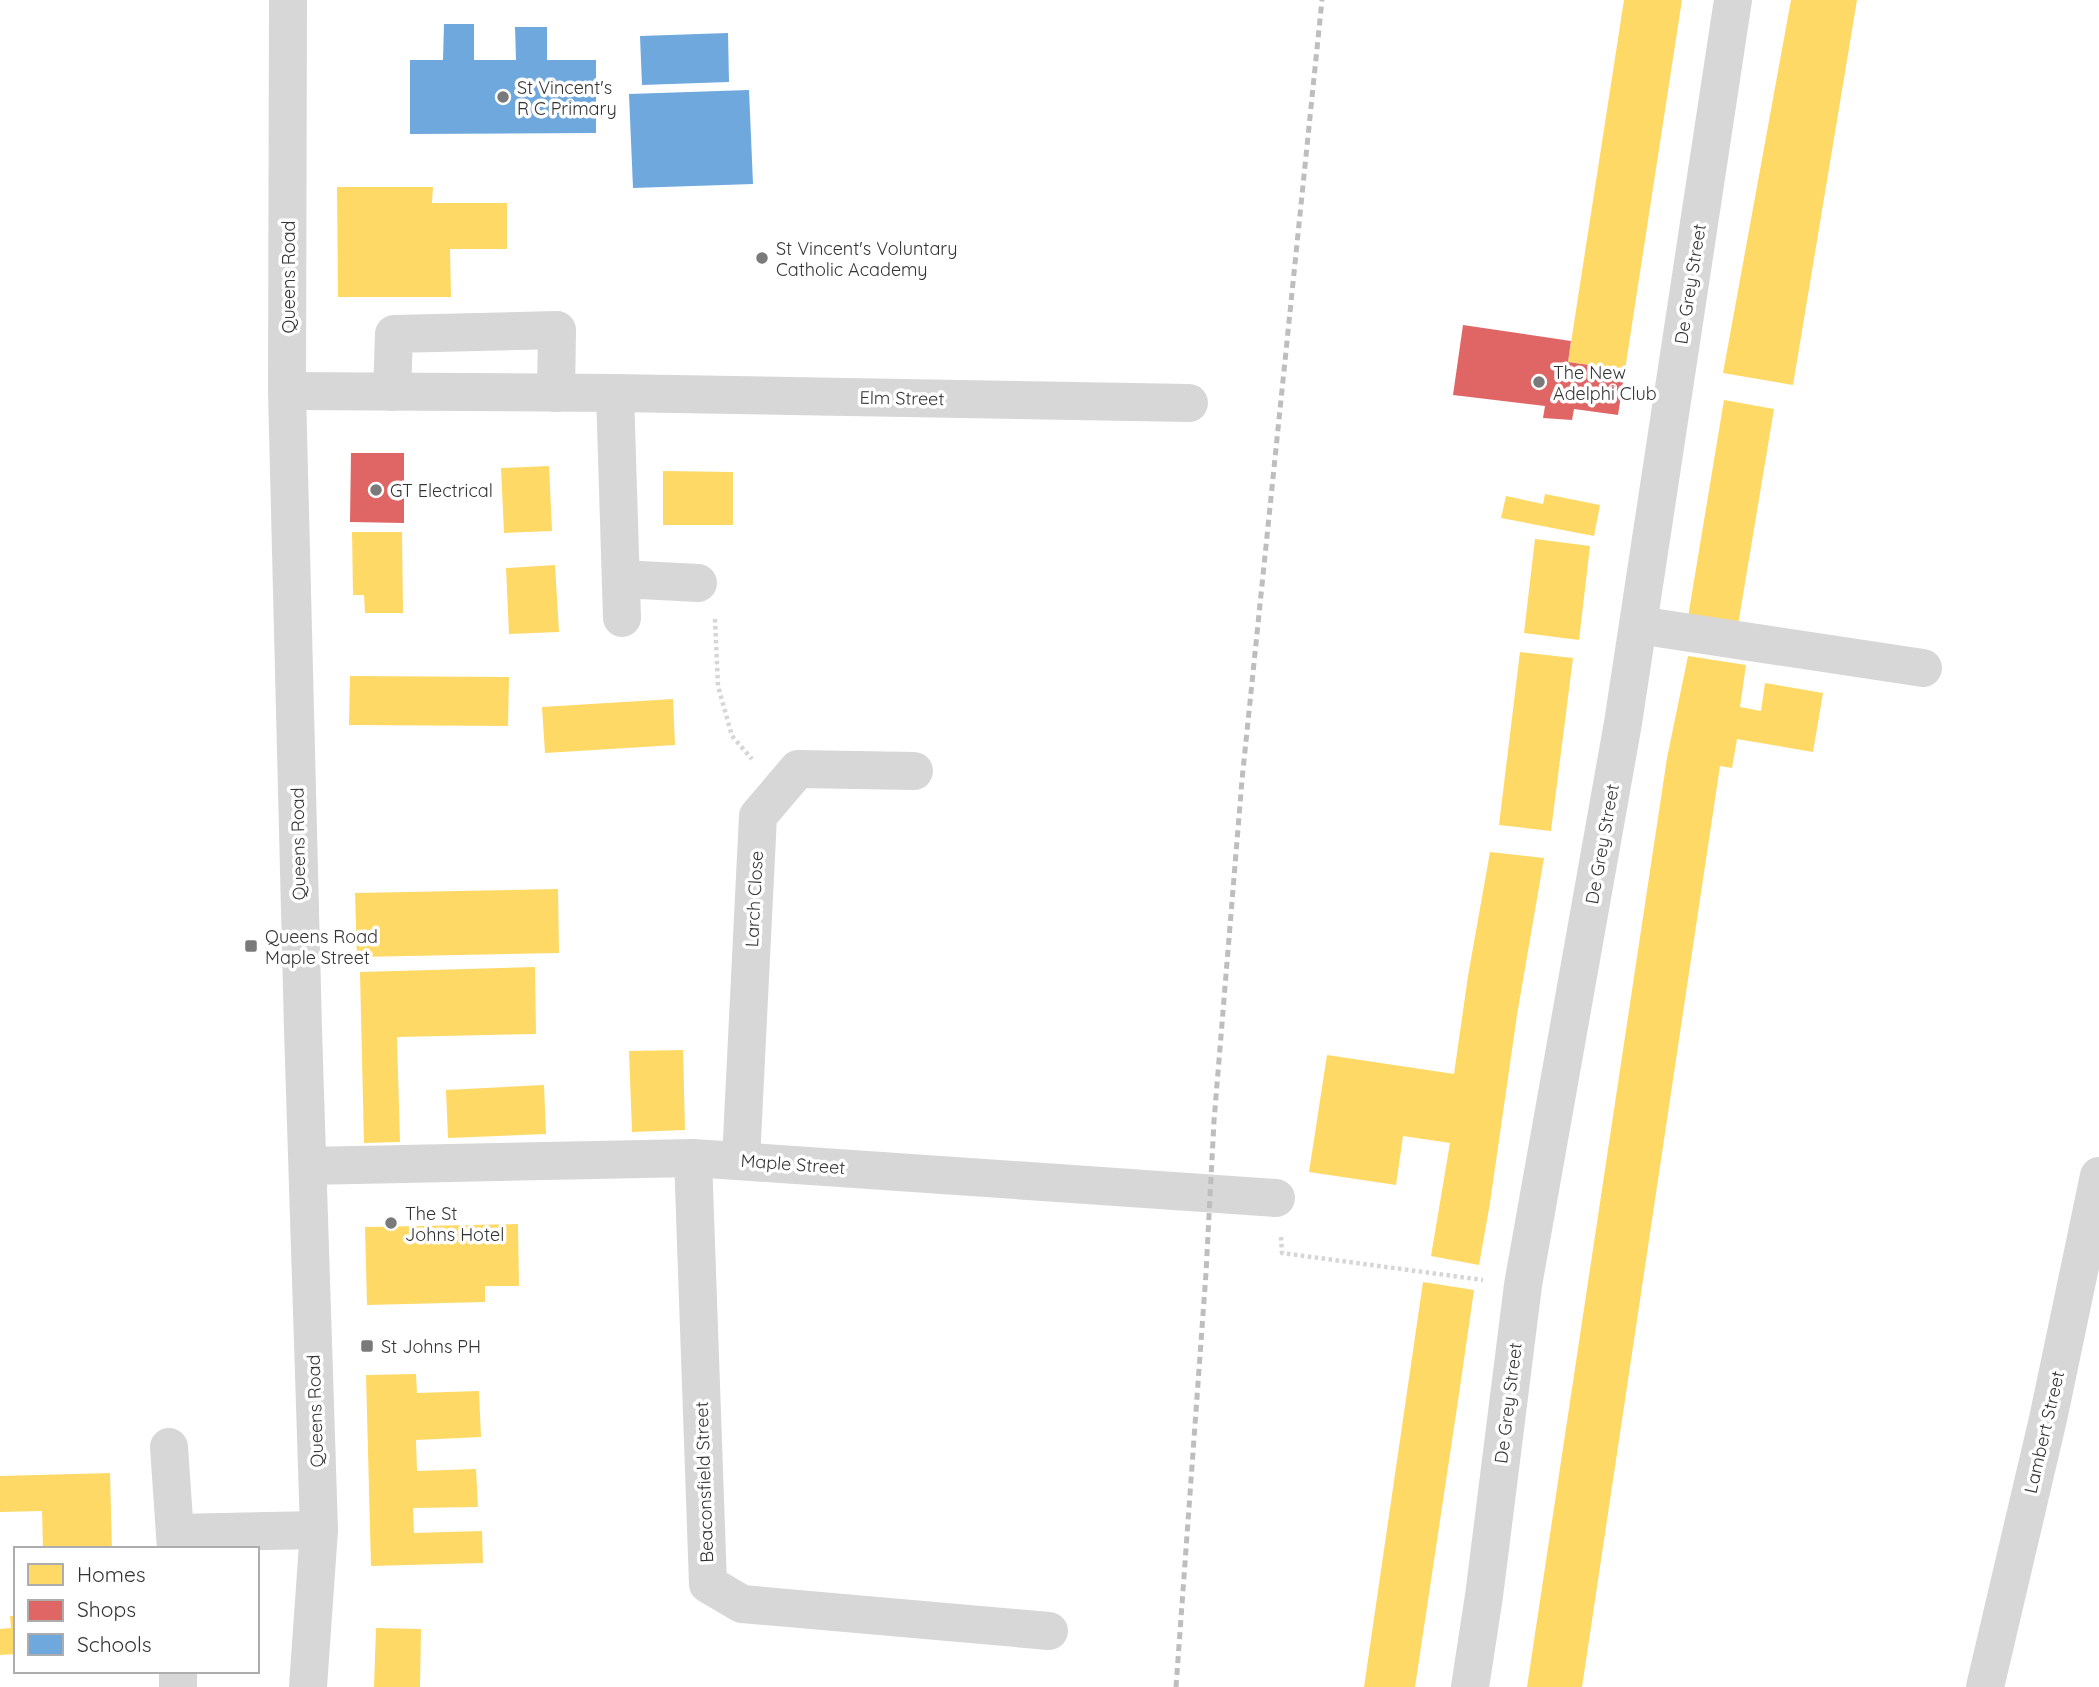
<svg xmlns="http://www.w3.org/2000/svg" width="2099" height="1687" viewBox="0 0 2099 1687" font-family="Quicksand,sans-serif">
<rect width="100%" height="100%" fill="#fff"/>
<g fill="#ffd966">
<path d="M1624 0H1682L1625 370 1568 362Z"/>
<path d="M1791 0H1857L1793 385 1723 373Z"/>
<path d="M337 187H433L432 203H507V249H450L451 297H338Z"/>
<path d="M1724 400 1774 409 1738 625 1688 617Z"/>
<path d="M549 466 552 531 504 533 501 468Z"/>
<path d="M663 471 733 472V525H663Z"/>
<path d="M1545 494 1600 505 1594 536 1501 518 1506 496 1543 504Z"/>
<path d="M352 532H402L403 613H365L364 595H353Z"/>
<path d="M1535 539 1590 546 1579 640 1524 633Z"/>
<path d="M555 565 559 632 509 634 506 568Z"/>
<path d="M1520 652 1573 658 1551 831 1499 825Z"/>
<path d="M1688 656 1746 665 1740 707 1761 711 1765 683 1823 693 1813 752 1737 739 1732 768 1720 766 1582 1687H1527L1667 758Z"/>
<path d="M350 676 509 677 508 726 349 725Z"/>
<path d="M673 699 675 745 545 753 542 707Z"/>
<path d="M1490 852 1544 858 1517 1015 1490 1203 1479 1265 1431 1256 1450 1143 1403 1136 1396 1185 1309 1172 1327 1055 1454 1074 1468 976Z"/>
<path d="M558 889 559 953 357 957 355 893Z"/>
<path d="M535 967 536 1034 397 1037 400 1142 364 1143 360 972Z"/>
<path d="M683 1050 685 1130 632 1132 629 1051Z"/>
<path d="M544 1085 546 1134 448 1138 446 1090Z"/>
<path d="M518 1224 519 1286H485V1302L367 1305 365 1227Z"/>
<path d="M1423 1282 1474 1290 1459 1394 1415 1687H1364Z"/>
<path d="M416 1374 417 1393 479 1391 481 1437 416 1440 417 1471 476 1469 478 1507 413 1508 414 1533 482 1531 483 1563 371 1566 366 1375Z"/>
<path d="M110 1473 112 1549H43L42 1511 0 1512V1476Z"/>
<path d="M10 1616H16V1654L0 1655V1629L11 1628Z"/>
<path d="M376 1628 421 1629 420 1687H374Z"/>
</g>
<g fill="#e06666">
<path d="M1463 325 1571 341 1568 362 1625 370 1618 415 1574 409 1572 420 1543 418 1545 406 1453 395Z"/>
<path d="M351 453H404V523L350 522Z"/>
</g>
<g fill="#6fa8dc">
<path d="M444 24H474V60H516L515 27H547V60H596V133L410 134V60H443Z"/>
<path d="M728 33 729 82 642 85 640 36Z"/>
<path d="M749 90 753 184 633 188 629 94Z"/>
</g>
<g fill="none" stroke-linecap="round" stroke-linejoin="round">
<g stroke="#d6d6d6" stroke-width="4.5" stroke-dasharray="3.5 3.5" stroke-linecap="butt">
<path d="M715 619 718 686 732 736 752 759"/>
<path d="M1281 1237 1282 1253 1483 1280"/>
</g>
<g stroke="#d7d7d7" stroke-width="38">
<path d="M288 0 287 391 303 1030 319 1530 308 1687"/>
<path d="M287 391 615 393 1189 403"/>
<path d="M392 392 394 334 557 330 556 393"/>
<path d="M615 393 622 618"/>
<path d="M621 579 698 583"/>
<path d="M1638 625 1923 668"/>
<path d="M693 1158 708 1584 742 1604 1049 1631"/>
<path d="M741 1160 758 816 798 769 914 771"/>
<path d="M308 1166 693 1158 1276 1198"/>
<path d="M169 1447 176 1549"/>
<path d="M176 1533 319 1530"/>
<path d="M178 1671V1687"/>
<path d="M1470 1687 1484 1596 1523 1285 1623 723 1733 0"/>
<path d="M1985 1687 2048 1419 2099 1176"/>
</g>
<path stroke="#bebebe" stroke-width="5" stroke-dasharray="7 5" stroke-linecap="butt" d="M1176 1687 1206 1273 1214 1121 1242 780 1322 0"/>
</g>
<g fill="#7a7a7a" stroke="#fff" stroke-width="2.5">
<circle cx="503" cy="97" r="7"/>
<circle cx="762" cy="258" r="7"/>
<circle cx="1539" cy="382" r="7"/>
<circle cx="376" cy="490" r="7"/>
<rect x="244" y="939" width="14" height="14" rx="3.5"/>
<circle cx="391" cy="1223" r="7"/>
<rect x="360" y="1339" width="14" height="14" rx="3.5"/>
</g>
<g text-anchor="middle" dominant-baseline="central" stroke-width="7" stroke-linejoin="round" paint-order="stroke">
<g font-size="18" fill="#333" stroke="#fff" text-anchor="start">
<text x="517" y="87">St Vincent's<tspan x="517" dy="21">R C Primary</tspan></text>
<text x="776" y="248">St Vincent's Voluntary<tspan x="776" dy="21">Catholic Academy</tspan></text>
<text x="1553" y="372">The New<tspan x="1553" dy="21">Adelphi Club</tspan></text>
<text x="390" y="490">GT Electrical</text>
<text x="265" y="936">Queens Road<tspan x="265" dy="21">Maple Street</tspan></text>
<text x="405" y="1213">The St<tspan x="405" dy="21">Johns Hotel</tspan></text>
<text x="381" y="1346">St Johns PH</text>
</g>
<g font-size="18" fill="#333" stroke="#fff">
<text transform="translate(288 277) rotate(-90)">Queens Road</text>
<text transform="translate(1690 284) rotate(-81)">De Grey Street</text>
<text transform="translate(902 398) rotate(1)">Elm Street</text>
<text transform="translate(298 844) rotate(-91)">Queens Road</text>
<text transform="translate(1602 844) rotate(-80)">De Grey Street</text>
<text transform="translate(754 899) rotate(-87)">Larch Close</text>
<text transform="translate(793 1164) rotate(4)">Maple Street</text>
<text transform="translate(1508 1403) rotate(-83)">De Grey Street</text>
<text transform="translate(315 1411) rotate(-92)">Queens Road</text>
<text transform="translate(2044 1432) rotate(-77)">Lambert Street</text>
<text transform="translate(704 1482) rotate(-92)">Beaconsfield Street</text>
</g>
</g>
<rect x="14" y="1547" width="245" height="126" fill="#ffffff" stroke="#adadad" stroke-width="2"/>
<rect x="28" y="1564" width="35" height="21" fill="#ffd966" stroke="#adadad" stroke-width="2"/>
<text x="77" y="1582" font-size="21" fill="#333333">Homes</text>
<rect x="28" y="1600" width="35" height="21" fill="#e06666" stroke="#adadad" stroke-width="2"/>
<text x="77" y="1617" font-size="21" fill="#333333">Shops</text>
<rect x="28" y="1634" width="35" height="21" fill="#6fa8dc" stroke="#adadad" stroke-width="2"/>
<text x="77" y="1652" font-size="21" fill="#333333">Schools</text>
</svg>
